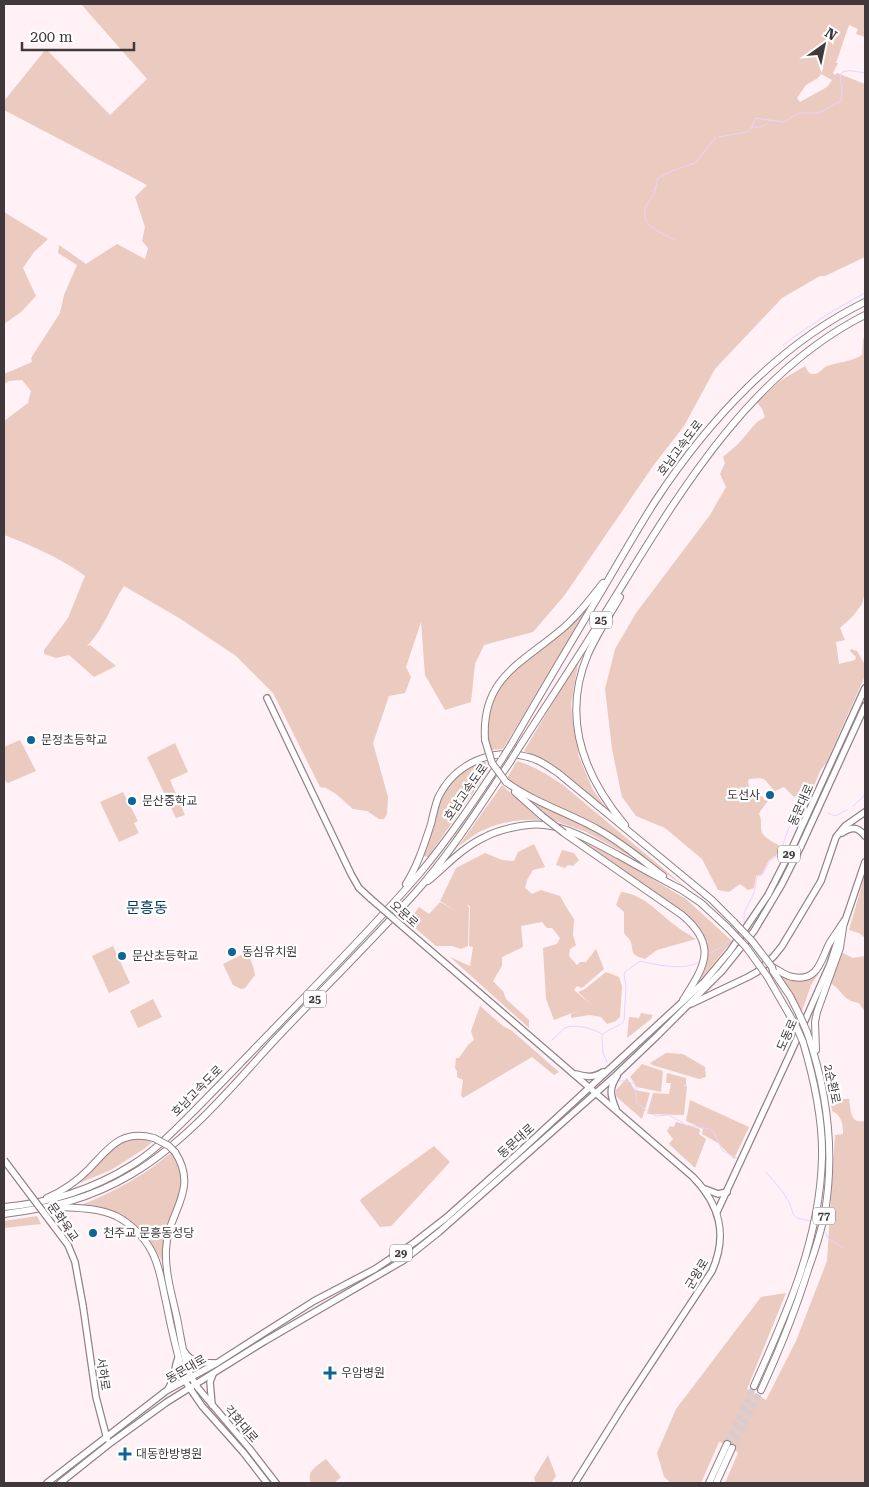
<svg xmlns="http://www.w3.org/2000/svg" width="869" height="1487" viewBox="0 0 869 1487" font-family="'Roboto Serif','Noto Sans KR',serif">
<rect width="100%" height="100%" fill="#fff1f6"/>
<g fill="#ebcac0" fill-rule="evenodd">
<path d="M81 4H865V37L856 34 858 29 849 25 836 63H838L833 73 835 75 837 73 865 84V257L825 276H820L782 298 715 369 684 426 653 466 564 596 533 632 484 645 475 664 471 702 445 710 425 675 421 622 406 667 411 677 405 693 389 696 373 743 388 797 387 814 384 819H379L367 811 353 809 336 794 326 788 320 787 273 693 236 656 179 618 124 586C111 605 104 629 87 646L90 645 116 666 94 677 69 655 56 658 44 654V650L68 618 85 576C64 560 29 544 4 535V421L28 403 31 391 22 380 9 381 4 384V374L32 362 31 358 60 313 64 295 77 265 58 253 59 245 86 264 117 244 145 259 148 248 142 241 145 227 135 197 147 185 4 110V101L46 49 110 115 147 79ZM821 74 832 80 827 87 800 102 797 98 806 85 818 78Z"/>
<path d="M4 212 48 239 34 252 23 268 36 296 21 312 4 324Z"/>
<path d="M865 337V592L862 604 853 616 840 628 845 640 836 642 839 664 855 660 856 657 850 651 851 649 857 651 864 663 865 662V676L826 763 820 771 814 786 808 784 805 792 794 797 784 787 775 791C762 779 769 777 749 779L748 782 750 790 763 797 764 800 768 801 761 810 759 814C763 821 759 830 763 834 766 839 775 843 780 846L778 854 769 860 762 874 756 876 754 888 748 890 740 884 729 892 718 890 702 859 665 828 636 816 622 797 612 749 605 689 615 649 636 613 710 515 726 487 720 474 725 463 723 457 738 444 757 422 765 417 762 409 757 402 780 381 805 366C807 369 808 374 813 374 819 375 822 368 827 366 839 362 851 362 862 355L863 339Z"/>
<path d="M591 602 503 749 490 750 487 736 488 712 495 694 507 676Z"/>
<path d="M579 659 571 704 573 724 579 757 593 790 611 815 543 759 524 751Z"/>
<path d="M20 740 36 771 8 783 6 782 4 778V747Z"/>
<path d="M175 743 188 772 170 780 185 815 176 818 147 757Z"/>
<path d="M484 758 489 770 428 857 423 856C430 829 435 797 454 777 462 769 474 764 484 758Z"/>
<path d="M517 761C534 766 548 775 563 785L684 886 608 834 517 788 507 778Z"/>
<path d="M502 785 540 820C520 819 500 822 481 831 473 835 465 842 458 847Z"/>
<path d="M123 792 138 821 134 823 139 833 119 842 100 802Z"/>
<path d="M525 800 574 820 600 835 637 860 586 832 552 820Z"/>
<path d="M569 834 586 840 686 899 732 941 701 979C710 956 708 949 697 928Z"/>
<path d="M534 844 545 867 533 870 527 880 525 888 532 894 541 890 560 896 568 910 574 919 573 935 576 945 570 949 569 956 577 965 580 962H586L596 949 604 969 582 988 577 986 574 990 592 1005 578 992 585 989 606 972 619 977 622 986 620 1017 616 1021 607 1024 601 1017 590 1015 571 1018V1014L580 1010 554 1020 546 999 543 948 557 944 560 938 552 928H547L542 922 521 926 523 947 502 957V966L493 981 503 991 506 999 529 1020V1028L450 957 470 966 473 947 469 946 470 906 466 905 469 907 468 946 461 949 452 946H436L408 922 419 907 429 914 440 902 454 910 440 901 456 868 485 853 502 860 514 861 518 852Z"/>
<path d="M562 850 574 853 579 860 573 866 568 865 565 868 556 865Z"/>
<path d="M865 874V938L859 933 849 930Z"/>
<path d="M621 892C642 894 657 911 672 923 679 929 688 934 696 939L657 950 645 959C628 954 635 952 630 940 629 939 625 934 624 933V912L616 905Z"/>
<path d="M113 946 130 983 109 993 92 956Z"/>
<path d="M247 952 253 966 255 975 245 988 241 989 233 985 223 964Z"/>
<path d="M841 952 853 958 865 956V1012L859 1003C841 1000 843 990 830 983Z"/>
<path d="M821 967 822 968 811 985 801 1014 781 976 782 975 797 979Z"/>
<path d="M153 999 162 1017 138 1028 130 1011Z"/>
<path d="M480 1006 503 1026 511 1030 559 1072 554 1075 532 1057 463 1098 461 1095 463 1080 457 1077V1071L455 1068 456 1058H459L468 1045 474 1040 471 1031Z"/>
<path d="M641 1013 653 1015 651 1019 627 1038 629 1017 639 1018Z"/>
<path d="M666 1053 683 1054 705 1067 706 1077 699 1079 652 1065 650 1063Z"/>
<path d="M642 1064 663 1071 661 1092 637 1087 630 1077Z"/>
<path d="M667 1073 686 1078V1085H683L687 1086 684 1115 647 1114 653 1093 669 1094 671 1083H666Z"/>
<path d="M627 1078 635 1090 650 1093 642 1119 618 1098 616 1095V1090Z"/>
<path d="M835 1097 838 1099H849C851 1111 850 1124 865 1121V1483H725L738 1453 730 1445 719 1442 701 1483H671L664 1477 657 1453 676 1409 761 1297 786 1293 747 1389 766 1400 796 1341 827 1261 835 1135 843 1134C843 1125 842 1115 832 1111L830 1098Z"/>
<path d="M690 1100 749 1127 734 1159 718 1143 702 1134 703 1129 686 1121Z"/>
<path d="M676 1122 700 1129 699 1134 706 1139 695 1168 669 1144 673 1139 667 1131 670 1126 674 1127Z"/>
<path d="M123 1139H156L144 1149 111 1170 77 1184Z"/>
<path d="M434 1146 450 1162 395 1222 391 1226 380 1227 360 1201 361 1199Z"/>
<path d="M172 1152 179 1162 184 1173 181 1196 164 1266C156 1248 145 1230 127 1220 116 1213 94 1209 81 1205 114 1192 145 1175 172 1152Z"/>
<path d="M37 1216 41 1224 4 1228V1221Z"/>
<path d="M548 1455 556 1476 551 1483H536L534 1478Z"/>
<path d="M326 1459 341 1477 334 1483H311C306 1471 317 1466 326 1459Z"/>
</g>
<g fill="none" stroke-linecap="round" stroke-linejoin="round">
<g stroke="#e9d3fe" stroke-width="1">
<path d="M841 101 842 91 840 74C847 68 857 72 865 73"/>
<path d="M752 127C761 127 765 128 770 120"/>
<path d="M719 137 747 132 752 127 755 118 784 122 799 113H817L825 110 836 103 841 102"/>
<path d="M675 240C660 232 637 225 647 204 649 200 652 198 654 194 656 189 656 183 658 178L672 171 695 163 716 137"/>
<path d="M783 345C809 326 836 308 865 293"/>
<path d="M853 806 863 797 865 793"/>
<path d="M828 813 835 816 847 810"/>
<path d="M744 922V913L754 893 757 877 763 874 770 860 779 855 788 830 798 809"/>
<path d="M710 953 723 946 729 941"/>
<path d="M552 1040C556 1037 561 1031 565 1028 574 1023 594 1029 602 1034"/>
<path d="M607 1062 603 1053 602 1036C607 1028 618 1028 624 1021L626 986 624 975 625 972 640 961C656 965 685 971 699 962"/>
<path d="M618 1081H625L635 1084 636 1087V1102L651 1114 657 1116 669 1115 686 1125 709 1129 713 1131 723 1151 737 1158"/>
<path d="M766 1172 783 1192 790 1204 793 1214 797 1218 810 1221"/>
<path d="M825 1232 828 1238 843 1248"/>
</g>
<g stroke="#d9ccd1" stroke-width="6" stroke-dasharray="6 3" stroke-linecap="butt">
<path d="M727 1444 754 1386"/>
<path d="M732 1448 761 1390"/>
</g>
<defs>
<g id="major">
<path d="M267 698 351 874 359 888 371 899"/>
<path d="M842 833C852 826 858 827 865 836"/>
<path d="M844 924 865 862"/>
<path d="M402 926 693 1177C720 1205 728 1235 712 1271L625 1403 575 1483"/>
<path d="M691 1004 748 977 757 972 774 956 782 946 821 881 836 837 845 826 865 812"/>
<path d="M576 1074C587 1077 593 1078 603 1072"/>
<path d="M616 1109C610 1095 609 1088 617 1076"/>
<path d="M705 1189 718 1194 727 1192"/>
<path d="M717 1212 791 1052 830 964 840 933"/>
<path d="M83 1306 96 1397 107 1439"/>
<path d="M184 1351C191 1363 202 1363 215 1363"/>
<path d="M191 1377 198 1388 249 1448 276 1483"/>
<path d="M187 1384 202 1406 243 1452 267 1483"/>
<path d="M168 1389C175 1379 174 1368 178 1358"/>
<path d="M212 1405 210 1382 213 1374"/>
<path d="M47 1483 166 1391 217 1363 314 1301 375 1269 415 1242 447 1217 514 1157 704 982 730 951 768 895 793 846 865 688"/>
<path d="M60 1483 109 1444 167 1402 265 1341 404 1260 439 1232 615 1076 657 1036 722 971 754 931 782 884 800 848 865 706"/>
</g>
<g id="highway">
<path d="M620 597C609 616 597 634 588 654 561 718 583 775 625 825"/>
<path d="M485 740C481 678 521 664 562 629 578 616 590 599 603 583"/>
<path d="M512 743C542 691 573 639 604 587 621 558 638 528 656 500 708 421 779 344 865 302"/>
<path d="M520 746C549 701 579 656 607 610 675 500 746 375 865 315"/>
<path d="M506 782C535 803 569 813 599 830 622 843 642 860 663 876"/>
<path d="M515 792 542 816"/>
<path d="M564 833 682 915C719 946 704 967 683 1000"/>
<path d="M428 881C446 866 463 847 485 837 500 829 528 823 544 825 569 827 597 844 618 855 639 867 661 879 682 890"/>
<path d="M406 884C418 865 424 845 431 824 433 815 435 806 438 798 454 764 492 747 528 757 539 759 549 767 558 773L712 900 734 922"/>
<path d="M679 888 701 903 728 928"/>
<path d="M772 967C779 970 785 976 793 977 818 982 821 960 829 944 833 937 838 931 842 924"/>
<path d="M773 971 790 996 800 1016"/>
<path d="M767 976 796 1026"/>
<path d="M816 1050 815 1022 817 1012 840 948 844 921"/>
<path d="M175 1152C200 1191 167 1212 166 1250 165 1273 172 1295 177 1318 181 1337 183 1358 191 1377"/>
<path d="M47 1198C63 1191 77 1181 89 1169 109 1148 121 1129 154 1138"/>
<path d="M4 1207C50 1203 92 1190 132 1165 153 1152 171 1134 189 1116 213 1092 236 1068 260 1043 314 987 369 932 420 873 450 837 476 798 502 759"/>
<path d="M59 1207C79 1208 98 1208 116 1216 130 1223 144 1237 151 1250 160 1266 162 1285 166 1302 171 1328 177 1354 185 1380"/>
<path d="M4 1214C51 1208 90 1199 132 1174 186 1142 230 1089 272 1043 319 993 369 944 415 893 451 853 480 806 510 762"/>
<path d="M754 1386C787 1313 820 1239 822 1158 823 1119 814 1079 803 1042"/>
<path d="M761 1390C779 1351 795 1312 808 1270 815 1251 821 1232 825 1212 835 1151 827 1090 807 1032"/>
<path d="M709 1483 727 1444"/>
<path d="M716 1483 732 1448"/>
</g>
</defs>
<use href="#major" stroke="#948087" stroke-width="8"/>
<use href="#highway" stroke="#948087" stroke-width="8"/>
<use href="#major" stroke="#fff" stroke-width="5.5"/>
<use href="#highway" stroke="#fff" stroke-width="6"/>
<defs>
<g id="major-bridge">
<path d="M371 899 402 926"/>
<path d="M4 1160 68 1245 75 1262 83 1306"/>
</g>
<g id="highway-bridge">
<path d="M485 740 492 763 506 782"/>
<path d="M502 759 512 743"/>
<path d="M510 762 520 746"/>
<path d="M542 816 564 833"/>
<path d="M734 922 752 941 772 967 773 971"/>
<path d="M728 928 746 947 767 976"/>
<path d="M800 1016 807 1032"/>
<path d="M796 1026 803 1042"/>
<path d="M154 1138 169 1146 175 1152"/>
</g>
</defs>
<use href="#major-bridge" stroke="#948087" stroke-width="8" stroke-linecap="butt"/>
<use href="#highway-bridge" stroke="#948087" stroke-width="8" stroke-linecap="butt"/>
<use href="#major-bridge" stroke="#fff" stroke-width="5.5"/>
<use href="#highway-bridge" stroke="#fff" stroke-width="6"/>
</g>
<g fill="#0b6595" stroke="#fff" stroke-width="2">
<circle cx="31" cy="740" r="5"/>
<circle cx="770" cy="795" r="5"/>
<circle cx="132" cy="801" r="5"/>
<circle cx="232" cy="952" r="5"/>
<circle cx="122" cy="956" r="5"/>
<circle cx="93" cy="1233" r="5"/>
<path d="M327.5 1365.5h5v5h5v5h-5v5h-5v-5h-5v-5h5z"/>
<path d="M122.5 1446.5h5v5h5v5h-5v5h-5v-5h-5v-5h5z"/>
</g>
<g text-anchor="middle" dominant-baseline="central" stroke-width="4.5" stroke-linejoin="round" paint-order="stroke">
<g fill="#fff" stroke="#7a7476" stroke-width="1">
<rect x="590" y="611.5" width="22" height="17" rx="4"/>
<rect x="778" y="845.5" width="22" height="17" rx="4"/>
<rect x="304" y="990.5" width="22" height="17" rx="4"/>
<rect x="813" y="1207.5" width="22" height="17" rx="4"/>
<rect x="390" y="1244.5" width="22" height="17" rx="4"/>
</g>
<g font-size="11" font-weight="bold" fill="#41383b">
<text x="601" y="620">25</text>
<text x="789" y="854">29</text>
<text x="315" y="999">25</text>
<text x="824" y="1216">77</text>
<text x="401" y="1253">29</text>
</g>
<g font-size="12" fill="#41383b" stroke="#fff">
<text transform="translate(680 448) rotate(-53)">호남고속도로</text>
<text transform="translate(466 792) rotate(-55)">호남고속도로</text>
<text transform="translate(801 805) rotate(-66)">동문대로</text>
<text transform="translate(404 914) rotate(41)">오문로</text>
<text transform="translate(787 1035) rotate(-66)">도동로</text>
<text transform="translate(832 1084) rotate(78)">2순환로</text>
<text transform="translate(197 1091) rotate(-45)">호남고속도로</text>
<text transform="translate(516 1141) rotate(-42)">동문대로</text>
<text transform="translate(63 1222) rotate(55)">문화육교</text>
<text transform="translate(697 1274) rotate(-59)">군왕로</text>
<text transform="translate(186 1369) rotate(-30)">동문대로</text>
<text transform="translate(103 1374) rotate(81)">서하로</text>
<text transform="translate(241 1424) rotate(49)">각화대로</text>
</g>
<g font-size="12" fill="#41383b" stroke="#fff" text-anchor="start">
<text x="41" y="740">문정초등학교</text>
<text x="760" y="795" text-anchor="end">도선사</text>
<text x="142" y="801">문산중학교</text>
<text x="242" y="952">동심유치원</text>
<text x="132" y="956">문산초등학교</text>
<text x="103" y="1233">천주교 문흥동성당</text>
<text x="341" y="1373">우암병원</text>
<text x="136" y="1454">대동한방병원</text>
</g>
<g font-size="15" fill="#034061" stroke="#fff">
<text x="147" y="908">문흥동</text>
</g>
</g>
<rect width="869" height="1487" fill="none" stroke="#41383b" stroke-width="10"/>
<g transform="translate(824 45) rotate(33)" stroke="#ffffff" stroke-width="4" paint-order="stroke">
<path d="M0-4L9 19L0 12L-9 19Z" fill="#41383b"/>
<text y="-8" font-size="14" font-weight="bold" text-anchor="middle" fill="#41383b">N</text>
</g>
<path d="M22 42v8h112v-8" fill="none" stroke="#41383b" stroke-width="2.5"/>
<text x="30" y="42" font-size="15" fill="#41383b" stroke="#ffffff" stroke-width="4" paint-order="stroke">200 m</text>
</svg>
